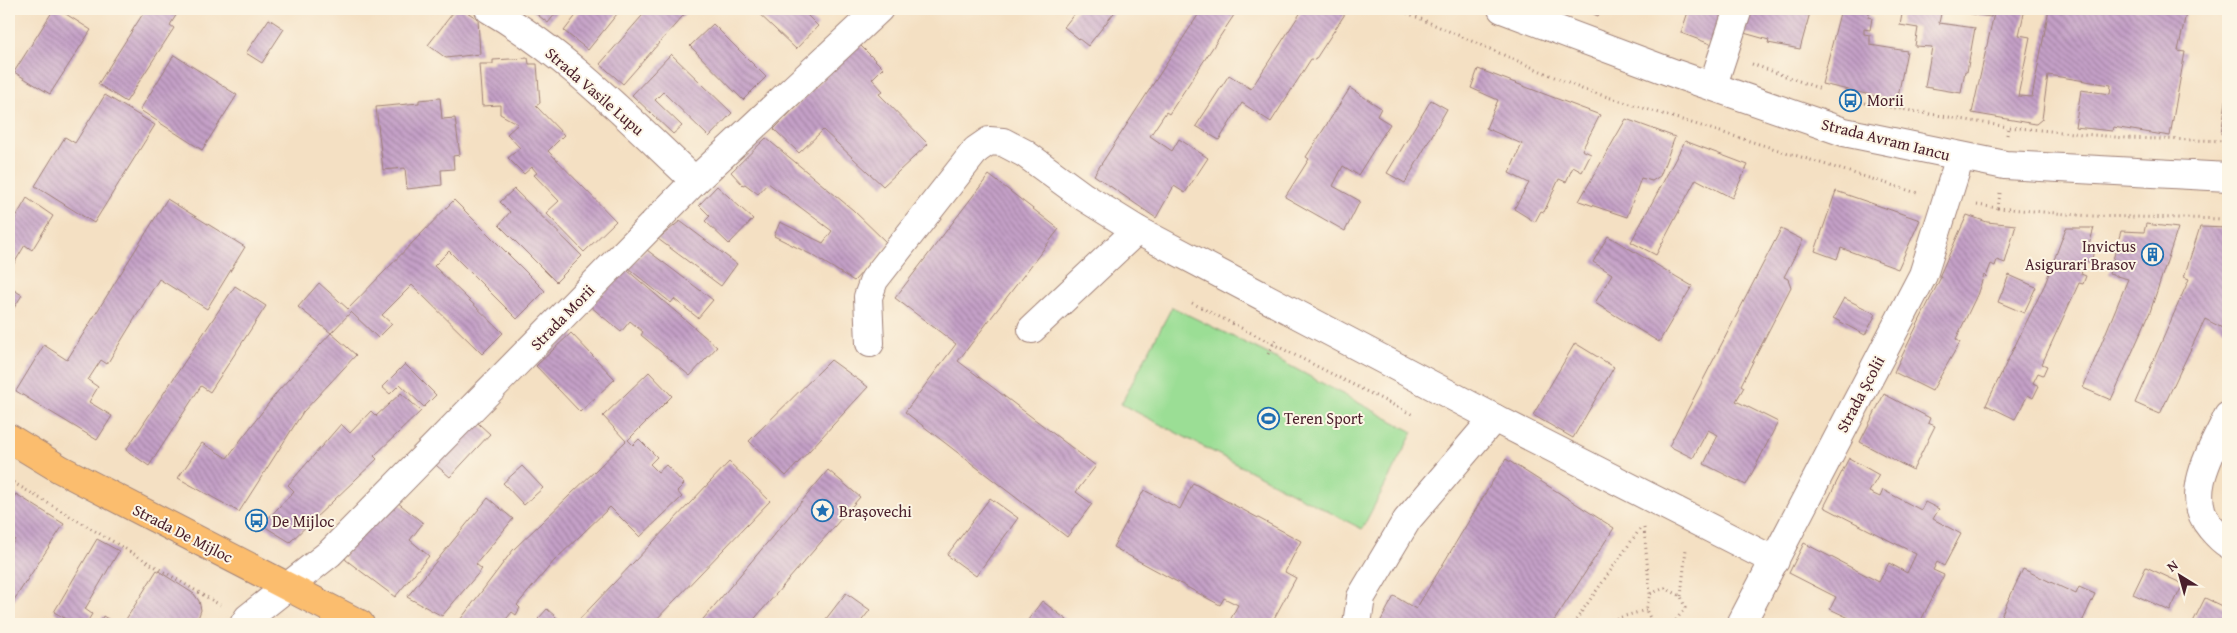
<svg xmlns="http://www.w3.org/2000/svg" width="2237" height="633" viewBox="0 0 2237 633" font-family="'Gentium Book Plus',serif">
<defs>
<pattern id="building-back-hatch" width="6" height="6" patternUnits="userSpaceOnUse" patternTransform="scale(1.25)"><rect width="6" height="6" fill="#c4a0c7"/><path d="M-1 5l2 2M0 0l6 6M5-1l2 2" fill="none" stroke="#a182a2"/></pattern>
</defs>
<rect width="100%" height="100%" fill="#fcf5e5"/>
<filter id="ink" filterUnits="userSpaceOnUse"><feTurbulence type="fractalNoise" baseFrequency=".02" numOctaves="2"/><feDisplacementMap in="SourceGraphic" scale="10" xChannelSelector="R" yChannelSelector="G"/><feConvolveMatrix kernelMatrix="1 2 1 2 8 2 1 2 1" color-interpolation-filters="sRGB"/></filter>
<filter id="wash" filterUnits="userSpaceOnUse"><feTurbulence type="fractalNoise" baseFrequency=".0096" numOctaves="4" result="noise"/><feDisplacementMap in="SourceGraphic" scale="20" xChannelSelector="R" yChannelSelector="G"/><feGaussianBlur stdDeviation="1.12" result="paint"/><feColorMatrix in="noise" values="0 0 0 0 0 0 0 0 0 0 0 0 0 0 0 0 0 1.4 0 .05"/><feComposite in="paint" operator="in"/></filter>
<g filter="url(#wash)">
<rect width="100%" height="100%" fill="#f4e0c3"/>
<path fill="#9bde95" stroke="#727e60" d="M1172 307 1268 354 1413 432 1362 529 1121 404Z"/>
<g id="blocks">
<g fill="url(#building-back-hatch)">
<path d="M54 9H58L91 30 50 94 14 72Z"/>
<path d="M146 9H180L170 25 174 28 126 102 98 84Z"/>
<path d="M456 9H462L478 19 480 54 446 58 428 45Z"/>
<path d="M530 9H559L548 23Z"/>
<path d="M581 9H621L588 50 564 31Z"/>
<path d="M648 9H689L623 84 600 64Z"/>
<path d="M754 9H801L818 26 796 49Z"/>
<path d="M1078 9H1117L1088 46 1064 27Z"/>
<path d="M1202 9H1238L1169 114 1166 112 1150 136 1172 151 1179 139 1208 158 1185 193 1174 186 1156 218 1094 175Z"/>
<path d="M1303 9H1336L1345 14 1315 60 1311 59 1271 122 1242 103 1219 140 1196 126 1229 75 1251 89Z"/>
<path d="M1583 9H1602L1598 16Z"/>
<path d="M1689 9H1726L1713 45 1681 33Z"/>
<path d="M1750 9H1811L1800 49 1768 43 1769 40 1744 33Z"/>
<path d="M1841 9H1870L1868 17 1872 18 1870 30 1864 29V34L1870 35V45L1907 51 1897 101 1822 84Z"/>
<path d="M1903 9H1942L1939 23 1975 28 1967 72 1965 71 1961 93 1925 87 1932 47 1915 46 1918 28 1900 25Z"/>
<path d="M1955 9H1993L1991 17 1954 11Z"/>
<path d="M1995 9H2025L2019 35 2030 37 2018 96 2032 97 2049 9H2187L2178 51 2185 52 2170 136 2113 127 2112 131 2075 127 2081 90 2110 94 2111 85 2048 75 2042 119 2036 124 1972 113Z"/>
<path d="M269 19 284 29 262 63 246 53Z"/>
<path d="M713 24 766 77 743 100 690 46Z"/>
<path d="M860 45 883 68 872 79 883 91 879 94 928 144 883 186 823 130 799 153 774 129 825 77Z"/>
<path d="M671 54 732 113 709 137 663 92 655 100 682 126 673 134 632 95Z"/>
<path d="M174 55 237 95 202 150 140 110Z"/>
<path d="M528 58 529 64H537L540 103 536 106 564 135 548 151 616 221 584 252 546 213 559 201 534 175 537 173 532 167 524 174 508 158 520 148 507 134 518 124 500 114V105L482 106 479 64H493V60Z"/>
<path d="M1478 69 1600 115 1582 150 1591 154 1582 172 1573 167 1566 182 1559 179 1544 212 1541 211 1535 222 1514 209 1529 183 1509 173 1522 144 1486 128 1498 100 1471 88Z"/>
<path d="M1350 88 1381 108 1377 116 1390 124 1358 175 1343 166 1333 186 1360 201 1345 231 1285 197 1309 159 1306 157Z"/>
<path d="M105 95 155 125 94 223 35 186 65 137 75 143Z"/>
<path d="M2227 95 2228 134H2221Z"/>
<path d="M440 98 442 119 455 118 460 155 453 156 454 169 441 170 442 185 407 189 405 168 383 170 376 107 419 103V100Z"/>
<path d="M1431 100 1447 109 1405 183 1387 173Z"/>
<path d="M1626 119 1675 137 1660 176 1652 181 1641 178 1627 217 1579 201Z"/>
<path d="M766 138 853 210 888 244 854 281 814 256 774 236 780 222 823 243 832 231 768 183 758 194 745 184 743 185 731 172Z"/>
<path d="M1685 141 1748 165 1732 198 1696 179 1656 255 1631 242Z"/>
<path d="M989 175 1059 229 958 361 1096 466 1076 492 1092 504 1067 537 905 412 956 344 895 298Z"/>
<path d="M717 186 753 219 729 244 705 221 710 216 699 205Z"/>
<path d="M514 189 582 256 556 282 499 225 510 212 500 202Z"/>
<path d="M1836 191 1920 220 1898 269 1841 248 1837 259 1815 251Z"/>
<path d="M27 198 53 216 32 250 25 245 9 272V229Z"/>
<path d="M167 199 245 247 207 309 159 279 107 364 101 360 88 380 98 387 89 402 112 416 97 440 16 391 44 345 67 360Z"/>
<path d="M454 200 545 291 517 319 449 251 434 266 503 333 482 354 412 285 382 315 392 324 378 338 351 312 331 333 356 355 303 412 239 512 178 478 202 443 227 458 278 391 331 333 298 307 319 283 348 309Z"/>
<path d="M1967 215 1987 222 2016 225 2005 263 1997 260 1995 266 1991 264 1986 277 1984 275 1977 295 1956 339 1960 342 1932 391 1894 372 1941 277H1939Z"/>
<path d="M680 221 737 264 721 286 658 239Z"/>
<path d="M2146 224 2178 228 2150 312 2111 400 2083 388 2128 279 2109 274 2121 231 2144 232Z"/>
<path d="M2200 227 2228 228V331L2205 319 2160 414 2135 403 2189 279 2184 277Z"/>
<path d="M2066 228H2094L2089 245 2095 247 2091 262 2086 261 2081 274 2086 276 2083 284 2079 283 2042 364 2047 366 2043 375 2038 373 2033 383 2039 386 2033 398 2028 395 2015 419 1986 405 2045 284Z"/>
<path d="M1781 229 1803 240 1784 277 1788 279 1791 287 1741 385 1744 387 1736 401 1778 422 1746 485 1704 464 1718 435 1708 430 1693 458 1669 446Z"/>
<path d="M1608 236 1692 286 1659 342 1595 303 1612 274 1593 262Z"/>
<path d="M647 250 713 300 698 318 674 299 671 303 628 268Z"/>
<path d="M627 270 717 347 690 376 641 335 643 332 630 321 621 332 590 306Z"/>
<path d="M2009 275 2036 287 2024 313 1998 302Z"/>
<path d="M235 286 266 306 210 392 201 386 149 466 126 450Z"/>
<path d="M9 287 22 295 9 316Z"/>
<path d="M1844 298 1876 314 1865 335 1833 318Z"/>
<path d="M571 333 615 379 580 412 536 366Z"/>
<path d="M1575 343 1614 367 1573 438 1533 415Z"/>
<path d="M831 360 868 387 786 476 749 441Z"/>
<path d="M405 364 436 395 424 407 400 384 390 394 382 387Z"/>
<path d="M649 372 672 396 628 440 633 445 639 439 657 457 650 464 658 472 666 465 684 484 677 491 682 497 640 537 610 507 554 561 517 605 520 608 516 615 512 612 502 624H469L460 620 513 550 626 441 603 416Z"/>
<path d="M401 393 421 411 374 456 377 459 290 542 262 525 294 491 288 485 341 424 350 433 371 411 376 416Z"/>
<path d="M1884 394 1930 418 1928 423 1935 426 1913 470 1860 442Z"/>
<path d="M470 416 490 434 450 477 430 460Z"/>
<path d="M1849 458 1879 475 1869 492 1880 497 1883 490 1921 510 1925 502 1939 509 1933 519 1961 534 1944 566 1937 562 1933 570 1944 575 1919 624H1892L1881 619 1878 624H1846L1849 618 1830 609 1836 597 1789 573 1804 543 1879 582 1889 563 1907 573 1916 554 1824 507Z"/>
<path d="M1506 459 1614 528 1552 624H1379L1394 596 1416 609Z"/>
<path d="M729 462 770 501 652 624H575Z"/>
<path d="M522 466 543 488 524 505 503 483Z"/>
<path d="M828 470 860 497 750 624H699Z"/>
<path d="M1193 483 1301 541 1285 572 1296 578 1271 624H1228L1238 605 1224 598 1220 605 1113 547 1144 490 1180 509Z"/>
<path d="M16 494 64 524 12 603 9 601V549L15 539 9 535V505Z"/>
<path d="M391 497 423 523 410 540 429 556 395 597 346 560 344 555Z"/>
<path d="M488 498 513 519 476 564 482 569 442 616 407 597Z"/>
<path d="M990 498 1018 518 976 576 947 555Z"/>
<path d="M97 539 119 551 85 609 92 614 86 624 78 620 75 624 54 612Z"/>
<path d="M2146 567 2183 584 2170 611 2133 594Z"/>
<path d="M2023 569 2076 594 2079 587 2095 594 2081 624H1997Z"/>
<path d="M157 570 194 594 199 601 201 610 196 624H123Z"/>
<path d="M846 593 870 610 859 624H822Z"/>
<path d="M2205 598 2228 609V624H2192Z"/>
<path d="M1042 601 1067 620 1064 624H1025Z"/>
<path d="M547 609 564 624H537L540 621 538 619Z"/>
<path d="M103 616 116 624H99Z"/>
</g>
</g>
</g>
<g filter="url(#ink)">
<use href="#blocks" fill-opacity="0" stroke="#9f8077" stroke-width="1"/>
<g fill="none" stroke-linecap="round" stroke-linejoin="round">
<defs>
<g id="minor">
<path d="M489 9C566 54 630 120 695 181"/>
<path d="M1502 9 1676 74 1844 132 2005 165 2228 177"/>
<path d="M1713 85 1738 9"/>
<path d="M1032 329 1137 230"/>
<path d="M870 343 868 297 874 280 976 150 989 141 1003 142 1024 153 1084 197 1137 230 1494 418 1407 520 1361 597 1357 624"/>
<path d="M2228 416C2213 449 2182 495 2211 528 2216 534 2221 540 2228 544"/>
<path d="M1494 418 1775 561"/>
<path d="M244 624 248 618 330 553 695 181 879 9"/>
<path d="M1741 624 1923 275 1960 157"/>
</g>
<path id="major" d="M9 438 60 469 360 624"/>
</defs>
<use href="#minor" stroke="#9f8077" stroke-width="30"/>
<use href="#major" stroke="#9f8077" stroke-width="30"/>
<g stroke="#9f8077" stroke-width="3" stroke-dasharray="1 4" stroke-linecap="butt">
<path d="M1398 9 1582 89 1917 193"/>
<path d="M1752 64 1821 89"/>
<path d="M1865 103 2008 127"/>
<path d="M2007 135 2008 127 2126 138 2228 141"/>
<path d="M2000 193 1998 208 2090 216 2228 219"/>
<path d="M1977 205 1998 208"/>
<path d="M1192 303 1413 415"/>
<path d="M1268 354 1277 337"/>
<path d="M9 480 220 605"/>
<path d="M1644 528 1650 594"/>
<path d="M1681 596 1686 549"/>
<path d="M1573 624 1642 526"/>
<path d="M1597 624 1646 610"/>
<path d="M1661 624 1652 622 1646 610 1650 594 1665 588 1681 596 1685 608 1673 624"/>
</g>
<use href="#minor" stroke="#fff" stroke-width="28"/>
<use href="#major" stroke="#fbbd6e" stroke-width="28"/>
</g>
</g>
<defs>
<symbol id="bus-ring" viewBox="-11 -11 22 22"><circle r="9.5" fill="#fcf5e5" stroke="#1f6fb2" stroke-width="1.5"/><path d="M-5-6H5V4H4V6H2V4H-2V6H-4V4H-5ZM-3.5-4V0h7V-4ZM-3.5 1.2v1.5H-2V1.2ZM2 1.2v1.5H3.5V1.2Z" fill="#1f6fb2"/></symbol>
<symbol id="building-ring" viewBox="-11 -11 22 22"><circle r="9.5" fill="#fcf5e5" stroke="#1f6fb2" stroke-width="1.5"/><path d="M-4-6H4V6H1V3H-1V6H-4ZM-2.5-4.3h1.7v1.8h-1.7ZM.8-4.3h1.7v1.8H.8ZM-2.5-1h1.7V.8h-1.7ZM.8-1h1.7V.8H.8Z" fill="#1f6fb2"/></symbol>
<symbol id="stadium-ring" viewBox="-11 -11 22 22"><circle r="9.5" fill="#fcf5e5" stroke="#1f6fb2" stroke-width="1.5"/><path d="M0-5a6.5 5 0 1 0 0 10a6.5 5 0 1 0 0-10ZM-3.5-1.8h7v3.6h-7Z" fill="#1f6fb2"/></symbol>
<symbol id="sight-ring" viewBox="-11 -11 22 22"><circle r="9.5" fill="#fcf5e5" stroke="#1f6fb2" stroke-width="1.5"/><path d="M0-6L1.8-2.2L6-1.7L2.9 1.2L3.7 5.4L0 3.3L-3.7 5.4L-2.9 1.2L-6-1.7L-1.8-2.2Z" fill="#1f6fb2"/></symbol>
</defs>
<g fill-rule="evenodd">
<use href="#bus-ring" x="1838" y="88" width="25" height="25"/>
<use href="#building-ring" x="2140" y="242" width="25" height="25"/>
<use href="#stadium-ring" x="1256" y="406" width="25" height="25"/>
<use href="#sight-ring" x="810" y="498" width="25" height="25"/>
<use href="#bus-ring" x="244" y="508" width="25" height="25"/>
</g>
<g text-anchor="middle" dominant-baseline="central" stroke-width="4" stroke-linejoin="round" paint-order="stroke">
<g font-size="16" fill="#4a1f2b" stroke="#fcf5e5">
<text transform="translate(595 91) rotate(41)">Strada Vasile Lupu</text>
<text transform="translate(1886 139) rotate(14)">Strada Avram Iancu</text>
<text transform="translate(562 317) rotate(-46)">Strada Morii</text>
<text transform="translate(1860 394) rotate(-62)">Strada Școlii</text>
<text transform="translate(183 533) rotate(27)">Strada De Mijloc</text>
</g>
<g font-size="16" fill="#4a1f2b" stroke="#fcf5e5" text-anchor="start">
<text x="1867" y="100">Morii</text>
<text x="2136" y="246" text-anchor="end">Invictus<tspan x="2136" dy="18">Asigurari Brasov</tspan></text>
<text x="1284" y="418">Teren Sport</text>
<text x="839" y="511">Brașovechi</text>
<text x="272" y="521">De Mijloc</text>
</g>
</g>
<rect width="2237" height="633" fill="none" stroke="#fcf5e5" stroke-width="30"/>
<g transform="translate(2180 576) rotate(323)" stroke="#fcf5e5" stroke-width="4" paint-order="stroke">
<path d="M0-4L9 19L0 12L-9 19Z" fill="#4a1f2b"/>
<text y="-8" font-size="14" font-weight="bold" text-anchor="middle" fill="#4a1f2b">N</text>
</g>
</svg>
